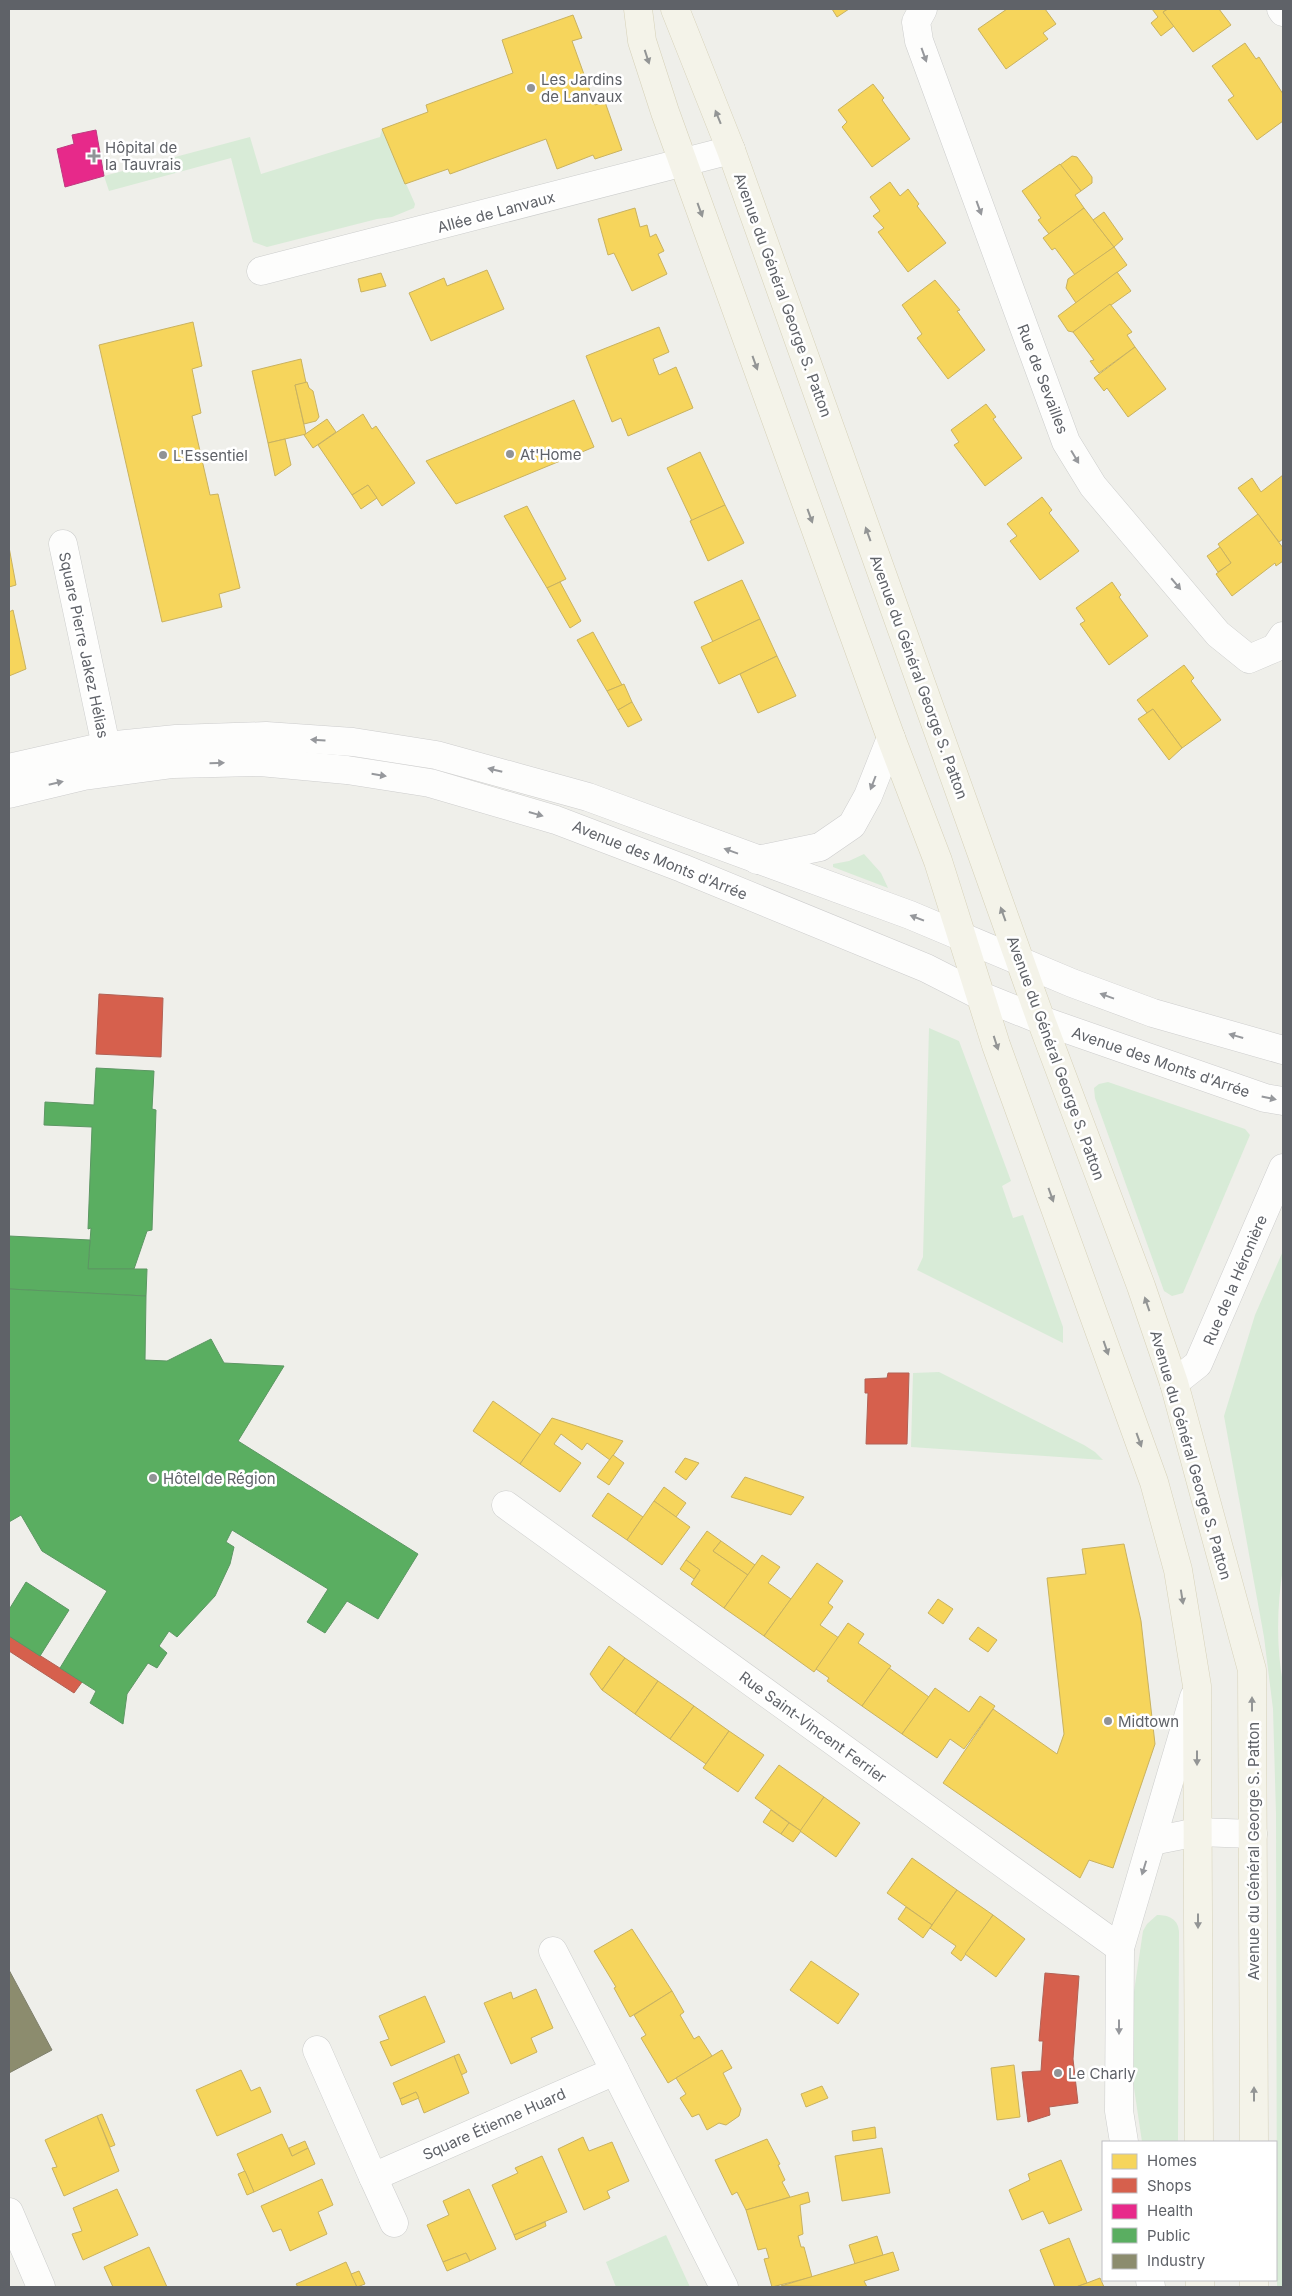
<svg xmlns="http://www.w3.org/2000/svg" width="1292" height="2296" viewBox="0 0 1292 2296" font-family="Inter,sans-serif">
<rect width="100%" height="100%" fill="#efefea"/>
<g fill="#d8ebd7">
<path d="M382 129 415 204 414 208 392 217 377 219 267 247 253 242 231 158 109 191 104 176 250 137 261 174 380 137Z"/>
<path d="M864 854 881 873 888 888 833 867V864L849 861Z"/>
<path d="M929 1028 959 1041 1011 1181 1002 1186 1013 1218 1023 1215 1063 1327V1343L917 1270 923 1257Z"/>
<path d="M1108 1082 1245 1129 1250 1135 1183 1293 1172 1296 1164 1291 1095 1098 1094 1088 1099 1084Z"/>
<path d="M1283 1251V1568C1277 1604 1276 1647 1283 1683V2287H1277L1276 1814 1273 1709 1264 1637 1224 1416 1255 1315Z"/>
<path d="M939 1372 1084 1445 1095 1452 1103 1460 911 1447 913 1373Z"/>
<path d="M1157 1915C1169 1915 1178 1919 1179 1932L1178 2142H1142L1130 2061 1132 2005 1143 1931 1147 1924Z"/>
<path d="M666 2235 690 2287H616L606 2262Z"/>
</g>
<g fill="#f6d55c" stroke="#c9b260">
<path d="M832 9H849L837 17Z"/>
<path d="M1007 9H1045L1056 24 1043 33 1048 39 1006 69 978 29Z"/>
<path d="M1152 9H1168L1163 12 1174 26 1161 36 1151 23 1158 17Z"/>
<path d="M1168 9H1219L1231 25 1193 52 1163 12Z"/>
<path d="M573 15 582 38 572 41 595 105 605 102 622 150 595 159 593 155 557 169 546 139 450 174 448 169 405 184 382 129 428 112 426 105 513 73 502 40Z"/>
<path d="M1245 43 1256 59 1259 57 1283 94V121L1257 140 1228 100 1234 96 1212 66Z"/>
<path d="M873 84 884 98 882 100 910 139 872 167 842 127 847 122 838 110Z"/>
<path d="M1072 156 1077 157 1092 177V183L1081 191 1060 165Z"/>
<path d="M1060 164 1081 191 1075 195 1084 208 1049 234 1038 220 1041 218 1022 191Z"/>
<path d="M890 182 900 196 908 189 919 204 917 206 946 243 908 272 878 232 884 228 873 216 880 211 870 197Z"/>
<path d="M635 208 640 227 647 225 650 237 656 234 664 251 658 254 667 274 632 291 614 253 608 255 598 219Z"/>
<path d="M1084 208 1114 247 1075 275 1055 248 1052 250 1043 238Z"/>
<path d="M1104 212 1123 239 1114 247 1093 220Z"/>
<path d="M1114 247 1127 265 1076 303 1066 288 1068 279Z"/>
<path d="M487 270 504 309 431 341 409 293 444 278 447 286Z"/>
<path d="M1117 272 1131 291 1073 332 1068 331 1058 316Z"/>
<path d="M381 273 386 286 361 292 358 279Z"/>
<path d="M935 280 960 310 957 311 985 350 948 379 917 338 922 334 902 305Z"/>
<path d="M1110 304 1132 332 1127 335 1135 347 1099 373 1090 361 1094 360 1073 332Z"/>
<path d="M193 322 202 366 192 369 201 413 192 416 210 495 218 494 240 588 219 594 222 607 162 622 99 345Z"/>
<path d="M659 327 669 352 653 359 659 375 676 367 693 408 628 436 621 418 612 422 586 356Z"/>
<path d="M1135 347 1166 389 1128 417 1107 388 1104 391 1094 378Z"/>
<path d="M301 359 306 383 295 385 306 434 268 443 252 371Z"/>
<path d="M307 382 309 388 313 391 319 417 316 421 304 424 295 385Z"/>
<path d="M574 400 594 447 456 504 426 461Z"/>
<path d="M986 404 996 417 993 419 1022 458 985 486 954 445 959 442 951 430Z"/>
<path d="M363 414 372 429 376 426 415 483 382 506 368 485 352 495 318 445Z"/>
<path d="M327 419 336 432 313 448 304 435Z"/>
<path d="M285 439 291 465 275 476 268 443Z"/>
<path d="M700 452 725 505 692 521 667 468Z"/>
<path d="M1283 475V539L1279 542 1238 488 1252 478 1261 492Z"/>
<path d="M368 485 377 498 361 509 352 495Z"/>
<path d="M1042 497 1052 510 1049 513 1079 551 1040 580 1010 541 1017 536 1007 524Z"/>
<path d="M725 505 744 543 708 561 690 521Z"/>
<path d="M527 506 566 579 547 588 504 516Z"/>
<path d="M1258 514 1283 548V561L1276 566 1275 563 1232 596 1216 574 1231 563 1218 544Z"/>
<path d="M9 547 16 585 9 587Z"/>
<path d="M1220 547 1231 563 1218 572 1207 556Z"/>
<path d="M742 580 760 619 713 642 694 602Z"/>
<path d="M560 582 581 621 570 628 547 588Z"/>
<path d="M1112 582 1121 595 1119 597 1148 636 1109 665 1080 624 1085 621 1076 608Z"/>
<path d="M13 610 26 669 9 676V612Z"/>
<path d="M760 619 777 656 719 684 701 647Z"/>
<path d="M593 632 622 685 607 691 577 640Z"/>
<path d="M777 656 796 696 758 713 740 674Z"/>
<path d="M1184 665 1194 678 1191 681 1221 720 1182 748 1153 709 1147 713 1137 700Z"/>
<path d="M624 684 632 702 618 710 607 691Z"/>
<path d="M632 702 642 720 628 727 618 710Z"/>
<path d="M1153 709 1182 748 1169 760 1138 719Z"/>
<path d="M493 1401 541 1435 520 1464 473 1431Z"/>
<path d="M552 1418 623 1441 610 1460 587 1443 582 1450 561 1434 554 1444 581 1463 560 1492 520 1464Z"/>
<path d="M613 1455 624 1463 609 1485 597 1477Z"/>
<path d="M685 1458 699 1463 686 1480 675 1472Z"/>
<path d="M745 1477 804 1497 791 1515 731 1497Z"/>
<path d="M664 1487 686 1503 676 1517 654 1501Z"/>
<path d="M608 1493 643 1517 627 1540 592 1516Z"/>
<path d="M654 1501 690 1527 662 1565 627 1540Z"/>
<path d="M707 1531 721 1541 713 1551 748 1575 724 1608 691 1584 700 1570 686 1560Z"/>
<path d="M721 1541 755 1565 748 1575 713 1551Z"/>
<path d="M1124 1544 1141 1621 1155 1744 1113 1868 1089 1860 1080 1878 943 1783 993 1709 1057 1754 1064 1734 1047 1578 1086 1574 1082 1549Z"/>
<path d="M762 1555 780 1567 768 1583 791 1599 764 1636 724 1608Z"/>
<path d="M686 1560 700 1570 694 1579 680 1569Z"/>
<path d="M817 1563 843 1581 828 1603 833 1607 820 1625 839 1638 814 1672 764 1636Z"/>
<path d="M938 1599 953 1609 943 1624 928 1613Z"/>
<path d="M848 1623 864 1634 858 1643 891 1666 862 1706 827 1681 829 1678 816 1669Z"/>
<path d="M978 1627 997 1640 988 1652 969 1639Z"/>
<path d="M609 1646 625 1658 602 1690 590 1674Z"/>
<path d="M625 1658 658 1681 635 1714 602 1690Z"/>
<path d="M889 1668 929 1697 902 1734 862 1706Z"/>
<path d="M658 1681 694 1706 670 1739 635 1714Z"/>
<path d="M935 1688 969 1712 980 1696 995 1706 964 1749 950 1739 937 1758 902 1734Z"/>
<path d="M694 1706 729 1731 706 1764 670 1739Z"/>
<path d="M729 1731 764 1755 738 1792 703 1768Z"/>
<path d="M779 1765 824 1797 801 1831 755 1798Z"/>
<path d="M824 1797 860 1823 836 1857 800 1831Z"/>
<path d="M771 1810 789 1823 781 1834 763 1822Z"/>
<path d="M789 1823 801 1831 793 1842 781 1834Z"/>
<path d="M912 1858 957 1890 932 1925 887 1893Z"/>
<path d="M957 1890 993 1915 961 1961 951 1953 956 1946 930 1928Z"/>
<path d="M906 1907 932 1925 923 1938 898 1919Z"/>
<path d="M993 1915 1025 1939 996 1977 965 1954Z"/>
<path d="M632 1929 672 1991 630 2017 614 1988 616 1987 594 1951Z"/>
<path d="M811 1961 859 1994 838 2024 790 1990Z"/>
<path d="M536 1989 553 2028 531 2038 537 2052 511 2064 484 2003 511 1992 513 1999Z"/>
<path d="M672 1991 684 2012 680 2015 694 2039 699 2036 712 2056 668 2083 641 2038 646 2035 634 2015Z"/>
<path d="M425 1996 445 2042 391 2066 380 2042 389 2039 379 2016Z"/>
<path d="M722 2050 732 2068 723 2073 741 2109 739 2116 726 2125 719 2123 707 2130 699 2114 692 2117 680 2098 686 2094 676 2078Z"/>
<path d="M459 2054 467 2072 461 2075 454 2056Z"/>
<path d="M454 2056 469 2093 424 2113 416 2092 400 2099 393 2083Z"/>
<path d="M1014 2065 1020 2117 997 2120 991 2068Z"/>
<path d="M241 2070 251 2091 260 2087 271 2112 217 2136 196 2090Z"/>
<path d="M822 2086 828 2098 806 2107 801 2094Z"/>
<path d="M416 2092 419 2098 402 2105 400 2099Z"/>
<path d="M102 2114 115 2145 110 2147 97 2116Z"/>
<path d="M97 2116 119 2171 64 2196 52 2168 57 2167 45 2140Z"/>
<path d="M875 2127 876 2138 853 2141 852 2131Z"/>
<path d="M282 2134 292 2156 308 2148 315 2164 254 2192 237 2154Z"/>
<path d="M583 2137 589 2151 612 2142 629 2181 607 2191 610 2198 584 2210 558 2149Z"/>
<path d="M767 2139 780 2164 778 2165 785 2180 782 2182 790 2197 746 2210 737 2192 732 2195 715 2160Z"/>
<path d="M305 2141 308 2148 292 2156 289 2148Z"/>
<path d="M882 2148 890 2193 842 2201 835 2156Z"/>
<path d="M542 2156 567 2212 514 2235 492 2185 518 2173 515 2168Z"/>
<path d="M1061 2160 1082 2210 1049 2224 1043 2211 1022 2220 1009 2190 1030 2180 1028 2174Z"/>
<path d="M245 2171 254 2192 247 2195 238 2174Z"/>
<path d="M322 2179 333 2205 318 2212 327 2234 290 2251 281 2229 273 2232 261 2206Z"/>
<path d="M117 2189 138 2235 83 2260 72 2234 82 2231 73 2208Z"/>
<path d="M469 2189 496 2249 470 2261 466 2253 443 2262 427 2225 449 2215 443 2201Z"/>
<path d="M808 2192 810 2202 800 2205 803 2234 798 2236 801 2247H804L812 2277 772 2287 764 2259 769 2258 766 2248 758 2250 746 2210Z"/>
<path d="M545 2222 546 2226 516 2240 514 2235Z"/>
<path d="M877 2236 883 2255 855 2264 849 2245Z"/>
<path d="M1069 2238 1087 2283 1076 2287H1055L1040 2250Z"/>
<path d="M149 2247 167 2287H113L104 2267Z"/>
<path d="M893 2252 899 2270 864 2281 867 2287 781 2286Z"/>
<path d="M466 2253 470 2261 447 2271 443 2262Z"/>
<path d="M346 2262 357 2287H298L296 2284Z"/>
<path d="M359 2271 365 2284 357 2287 351 2274Z"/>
<path d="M1100 2278 1104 2287H1076L1087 2283Z"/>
</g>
<g fill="#d6604d" stroke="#b26155">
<path d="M99 994 163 998 161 1057 96 1054Z"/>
<path d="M888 1373H909L907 1444H866L868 1393H865V1379L887 1378Z"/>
<path d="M9 1636 82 1682 74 1693 9 1651Z"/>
<path d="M1045 1973 1079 1976 1073 2059 1078 2103 1049 2107 1050 2115 1028 2122 1022 2072 1041 2071 1043 2041H1039Z"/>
</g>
<path fill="#e7298a" stroke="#be3a80" d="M96 130 104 176 65 187 57 149 74 144 72 135Z"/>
<g fill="#5aae61" stroke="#5c9763">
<path d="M96 1068 154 1071 152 1109 156 1110 152 1230 147 1231 134 1269H88L91 1228 88 1229 92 1127 44 1125 45 1102 94 1105Z"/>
<path d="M9 1236 90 1240 88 1269H147L146 1296 9 1289Z"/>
<path d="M9 1289 146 1296 145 1360 167 1361 211 1339 224 1363 284 1366 238 1441 418 1554 378 1619 347 1601 325 1633 307 1622 328 1589 232 1530 226 1542 234 1547 230 1564 215 1596 177 1637 169 1631 159 1646 167 1653 157 1668 148 1663 127 1694 123 1724 90 1703 96 1691 60 1668 107 1591 42 1551 21 1515 9 1522Z"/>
<path d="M26 1582 69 1610 40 1656 9 1636V1606L10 1608Z"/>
</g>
<path fill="#8c8c6e" stroke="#7e7f6c" d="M9 1970 52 2050 9 2073Z"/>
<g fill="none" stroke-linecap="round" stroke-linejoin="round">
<defs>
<g id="street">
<path d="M923 9 916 22 919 41 1066 442 1093 486 1218 634 1249 659 1275 648 1283 636"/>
<path d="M1281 9 1283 12"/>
<path d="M261 271 731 150"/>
<path d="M63 544 106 746"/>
<path d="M506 1505 1120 1948"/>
<path d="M1152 1841 1198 1832 1253 1834"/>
<path d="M553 1951 615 2071"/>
<path d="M317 2050 373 2177 615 2071 724 2287"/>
<path d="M1124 2142 1119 2111 1120 1948 1194 1697"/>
<path d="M373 2177 394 2223"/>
<path d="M9 2212 41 2287"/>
<path d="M1150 2280 1151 2287"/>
</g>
<g id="secondary">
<path d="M9 768 106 746 176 739 266 736 353 742 436 755 588 797 910 915 1072 983 1153 1013 1283 1050"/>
<path d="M9 794 84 776 173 764 260 762 347 770 430 783 556 820 682 868 926 968 981 996 1041 1020 1265 1098 1283 1101"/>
<path d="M757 860 820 847 852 825 868 796 891 738"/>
<path d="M1174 1383 1198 1364 1283 1168"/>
</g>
<g id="primary">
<path d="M638 9 642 41 665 112 891 738 938 861 996 1045 1154 1482 1178 1570 1197 1686 1199 2142"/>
<path d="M675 9 731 150 1041 1020 1141 1286 1174 1383 1252 1670 1254 2142"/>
<path d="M1200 2280V2287"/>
<path d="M1254 2280V2287"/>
</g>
</defs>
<use href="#street" stroke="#cccdcc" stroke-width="29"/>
<use href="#secondary" stroke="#cdcdcd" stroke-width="29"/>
<use href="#primary" stroke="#d6d1b8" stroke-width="29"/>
<use href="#street" stroke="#fdfdfc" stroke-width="28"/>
<use href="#secondary" stroke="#fdfdfc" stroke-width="28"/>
<use href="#primary" stroke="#f4f3e9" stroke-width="28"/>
</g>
<defs><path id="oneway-solid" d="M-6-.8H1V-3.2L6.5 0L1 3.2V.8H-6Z" transform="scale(1.25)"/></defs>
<g fill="#96989c">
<use href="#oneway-solid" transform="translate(924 55) rotate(70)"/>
<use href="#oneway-solid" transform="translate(979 208) rotate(70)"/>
<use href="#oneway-solid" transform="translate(1075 457) rotate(59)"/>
<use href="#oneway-solid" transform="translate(1176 584) rotate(50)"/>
<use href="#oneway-solid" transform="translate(318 740) rotate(-176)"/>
<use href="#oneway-solid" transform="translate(217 763) rotate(-1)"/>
<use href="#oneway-solid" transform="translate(495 770) rotate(-166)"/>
<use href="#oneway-solid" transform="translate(379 775) rotate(9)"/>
<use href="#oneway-solid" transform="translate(56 783) rotate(-13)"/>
<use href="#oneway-solid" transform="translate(873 783) rotate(111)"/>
<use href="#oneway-solid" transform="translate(536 814) rotate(16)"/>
<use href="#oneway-solid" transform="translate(731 851) rotate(-160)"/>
<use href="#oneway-solid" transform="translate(917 918) rotate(-159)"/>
<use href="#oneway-solid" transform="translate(1107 996) rotate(-160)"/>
<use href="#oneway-solid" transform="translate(1236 1036) rotate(-164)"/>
<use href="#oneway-solid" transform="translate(1269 1098) rotate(12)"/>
<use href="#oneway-solid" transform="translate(1144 1868) rotate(107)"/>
<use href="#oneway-solid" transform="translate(1119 2027) rotate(90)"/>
</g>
<g fill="#939595">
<use href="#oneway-solid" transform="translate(647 57) rotate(72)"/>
<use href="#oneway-solid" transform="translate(718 117) rotate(-112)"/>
<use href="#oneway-solid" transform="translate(700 210) rotate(70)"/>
<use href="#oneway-solid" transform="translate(755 363) rotate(70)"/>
<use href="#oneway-solid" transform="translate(810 516) rotate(70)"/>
<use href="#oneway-solid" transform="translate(868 534) rotate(-110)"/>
<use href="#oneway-solid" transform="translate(1003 914) rotate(-110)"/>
<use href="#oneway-solid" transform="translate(996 1043) rotate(72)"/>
<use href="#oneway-solid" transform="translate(1051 1195) rotate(70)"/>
<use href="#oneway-solid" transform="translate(1147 1304) rotate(-109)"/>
<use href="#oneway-solid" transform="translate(1106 1348) rotate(71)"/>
<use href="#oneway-solid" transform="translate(1139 1440) rotate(70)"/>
<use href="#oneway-solid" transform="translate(1182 1597) rotate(81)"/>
<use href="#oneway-solid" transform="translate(1252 1704) rotate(-90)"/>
<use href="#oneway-solid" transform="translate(1197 1758) rotate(90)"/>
<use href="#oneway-solid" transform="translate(1198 1921) rotate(90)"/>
<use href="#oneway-solid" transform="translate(1254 2094) rotate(-90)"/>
</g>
<g fill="#919396" stroke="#fff" stroke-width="2">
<circle cx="531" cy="88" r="5"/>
<path d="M91.5 148.5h5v5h5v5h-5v5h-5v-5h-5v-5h5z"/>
<circle cx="510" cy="454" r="5"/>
<circle cx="163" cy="455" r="5"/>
<circle cx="153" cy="1478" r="5"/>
<circle cx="1108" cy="1721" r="5"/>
<circle cx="1058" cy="2073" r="5"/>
</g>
<g text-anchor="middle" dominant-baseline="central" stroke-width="5" stroke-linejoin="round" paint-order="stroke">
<g font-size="15" fill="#5f6268" stroke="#fff" text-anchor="start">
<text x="541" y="79">Les Jardins<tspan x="541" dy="17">de Lanvaux</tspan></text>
<text x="105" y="147">Hôpital de<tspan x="105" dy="17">la Tauvrais</tspan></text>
<text x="520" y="454">At'Home</text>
<text x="173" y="455">L'Essentiel</text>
<text x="163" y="1478">Hôtel de Région</text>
<text x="1118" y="1721">Midtown</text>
<text x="1068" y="2073">Le Charly</text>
</g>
<g font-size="15" fill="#5f6268" stroke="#fff">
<text transform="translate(496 212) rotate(-15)">Allée de Lanvaux</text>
<text transform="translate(783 295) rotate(70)">Avenue du Général George S. Patton</text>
<text transform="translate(1043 379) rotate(69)">Rue de Sevailles</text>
<text transform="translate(84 645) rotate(78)">Square Pierre Jakez Hélias</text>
<text transform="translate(919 677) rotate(70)">Avenue du Général George S. Patton</text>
<text transform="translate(660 860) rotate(22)">Avenue des Monts d'Arrée</text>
<text transform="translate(1056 1058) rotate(70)">Avenue du Général George S. Patton</text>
<text transform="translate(1161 1062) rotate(19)">Avenue des Monts d'Arrée</text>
<text transform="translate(1235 1280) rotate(-67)">Rue de la Héronière</text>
<text transform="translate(1191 1455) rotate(74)">Avenue du Général George S. Patton</text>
<text transform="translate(813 1727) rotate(36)">Rue Saint-Vincent Ferrier</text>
<text transform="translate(1253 1851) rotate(-90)">Avenue du Général George S. Patton</text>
<text transform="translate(494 2124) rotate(-24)">Square Étienne Huard</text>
</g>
</g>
<rect width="1292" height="2296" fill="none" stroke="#5f6268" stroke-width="20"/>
<rect x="1102" y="2141" width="175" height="140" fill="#ffffff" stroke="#bfc0c3"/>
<rect x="1112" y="2154" width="25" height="15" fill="#f6d55c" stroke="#bfc0c3"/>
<text x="1147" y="2166" font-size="15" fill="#5f6268">Homes</text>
<rect x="1112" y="2178" width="25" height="15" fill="#d6604d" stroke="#bfc0c3"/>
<text x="1147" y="2191" font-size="15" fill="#5f6268">Shops</text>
<rect x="1112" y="2204" width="25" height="15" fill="#e7298a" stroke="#bfc0c3"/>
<text x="1147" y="2216" font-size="15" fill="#5f6268">Health</text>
<rect x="1112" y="2228" width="25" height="15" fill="#5aae61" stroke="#bfc0c3"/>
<text x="1147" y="2241" font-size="15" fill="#5f6268">Public</text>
<rect x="1112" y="2254" width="25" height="15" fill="#8c8c6e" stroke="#bfc0c3"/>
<text x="1147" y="2266" font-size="15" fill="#5f6268">Industry</text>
</svg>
